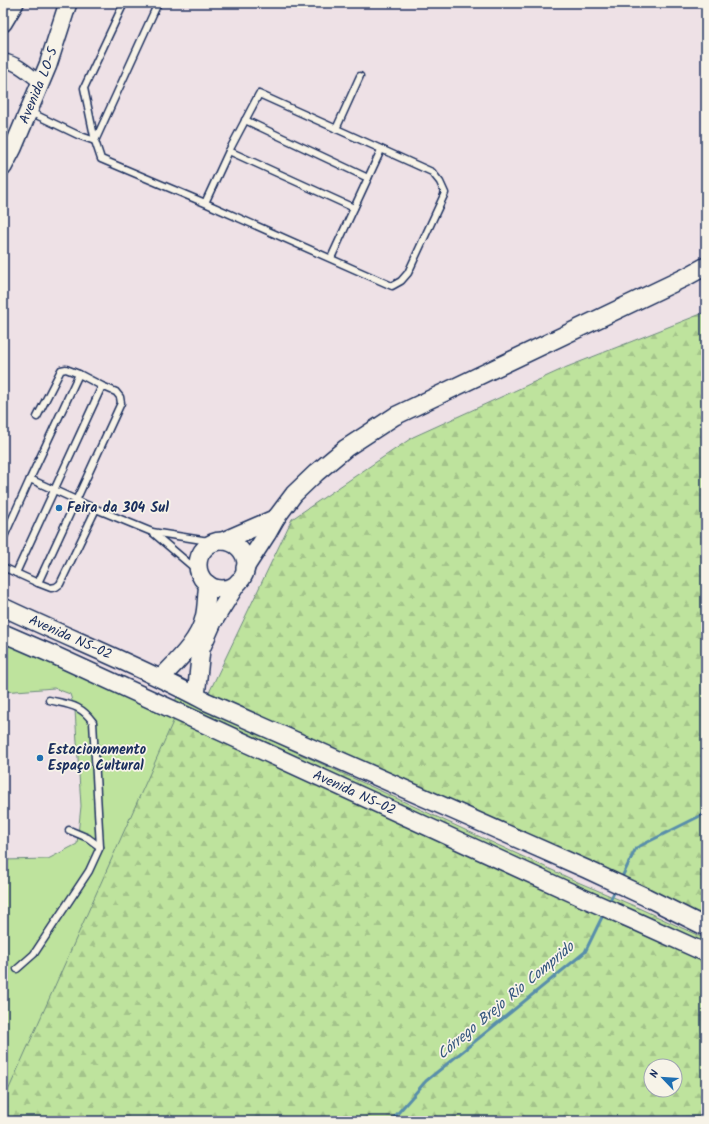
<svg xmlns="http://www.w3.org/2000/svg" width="709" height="1124" viewBox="0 0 709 1124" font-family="Kalam,sans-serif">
<defs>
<pattern id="forest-firs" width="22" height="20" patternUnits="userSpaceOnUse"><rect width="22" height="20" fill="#bee39d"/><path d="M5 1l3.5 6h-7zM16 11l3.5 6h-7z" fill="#a3c38a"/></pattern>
</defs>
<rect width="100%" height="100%" fill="#eee1e6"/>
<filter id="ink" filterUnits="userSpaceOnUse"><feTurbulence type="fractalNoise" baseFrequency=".025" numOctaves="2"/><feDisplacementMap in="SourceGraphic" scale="8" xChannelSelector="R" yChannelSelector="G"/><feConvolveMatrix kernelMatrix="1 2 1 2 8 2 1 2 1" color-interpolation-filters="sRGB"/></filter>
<g filter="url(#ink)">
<g fill="url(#forest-firs)" stroke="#6c897e" fill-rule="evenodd">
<path d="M706 312V927L205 701 292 519 413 437 567 367Z"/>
<path d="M177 697 580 883 632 905 706 939V1121H3V1084ZM651 1066H675V1090H651Z"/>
</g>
<g fill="#bee39d" stroke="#6c897e">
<path d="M3 638 176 715 3 1102V860L48 859 77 844 81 806 75 710 70 694 54 688 3 692Z"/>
<path d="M689 1116 706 1119V1121H637L664 1117Z"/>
</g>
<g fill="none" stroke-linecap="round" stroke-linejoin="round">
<g stroke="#588eab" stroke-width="3">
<path d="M621 879 636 848 706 813"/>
<path d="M608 904 616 889"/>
<path d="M391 1121 426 1081 585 952 604 913"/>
</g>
<defs>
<g id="lane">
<path d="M124 3 84 88 95 141 101 159 205 203 392 286 401 281 408 273 445 193 440 182 432 172 259 94 229 151 205 203"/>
<path d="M30 112 78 135 95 141"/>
<path d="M245 120 368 178"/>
<path d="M336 129 360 76"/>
<path d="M95 141 158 3"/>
<path d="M229 151 354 208"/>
<path d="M331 258 381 150"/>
<path d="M37 417 61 370 66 369 79 374"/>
<path d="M30 479 79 374 102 386 16 573 38 583 121 403 120 397 116 392 102 386"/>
<path d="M152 532 199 572"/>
<path d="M3 539 30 479 96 509 152 532 215 542"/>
<path d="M3 567 16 573"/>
<path d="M38 583 51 588 56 587 60 584 96 509"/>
<path d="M69 830 88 838 100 847"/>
<path d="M17 969 34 954 89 871 100 847 93 722C80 704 69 705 49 700"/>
</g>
<path id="street" d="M3 60C18 63 29 74 41 83"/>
<g id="secondary">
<path d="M3 23 15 3"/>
<path id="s1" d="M3 167 13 148 48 65 68 3"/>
<path d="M223 541 276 518"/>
<circle cx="222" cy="565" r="24"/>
<path d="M245 568 267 534 276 518 294 494 316 473 346 448 395 416 686 277 706 266"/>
<path id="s2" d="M3 607C70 639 140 666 205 701L586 869 646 897 706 927"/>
<path id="s3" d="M3 633 56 656 581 897 633 920 706 953"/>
<path d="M161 678C177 661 199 641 204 618 207 607 206 595 208 584"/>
<path d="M196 696 201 649 213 622 238 582"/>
</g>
</defs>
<use href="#lane" stroke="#1b2f5e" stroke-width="9"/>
<use href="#street" stroke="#1b2f5e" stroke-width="15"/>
<use href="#secondary" stroke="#1b2f5e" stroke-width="20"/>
<use href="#lane" stroke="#f7f3e8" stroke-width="6"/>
<use href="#street" stroke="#f7f3e8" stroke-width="12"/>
<use href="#secondary" stroke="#f7f3e8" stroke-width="17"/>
</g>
</g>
<g fill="#1f6fb2" stroke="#f7f3e8" stroke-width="1.5">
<circle cx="59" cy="508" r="4"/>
<circle cx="40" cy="758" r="4"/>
</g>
<g text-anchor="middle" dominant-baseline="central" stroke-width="3.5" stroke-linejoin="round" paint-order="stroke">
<g font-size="14" fill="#1b2f5e" stroke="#f7f3e8">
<text stroke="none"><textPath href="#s1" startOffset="89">Avenida LO-5</textPath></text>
<text stroke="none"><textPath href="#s2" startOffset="74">Avenida NS-02</textPath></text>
<text stroke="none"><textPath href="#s3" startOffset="386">Avenida NS-02</textPath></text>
</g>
<g font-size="14" font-weight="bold" fill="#1b2f5e" stroke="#f7f3e8" text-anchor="start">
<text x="67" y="508">Feira da 304 Sul</text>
<text x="48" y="750">Estacionamento<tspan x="48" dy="16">Espaço Cultural</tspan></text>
</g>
<g font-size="15" font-style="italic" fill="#34577e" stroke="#f7f3e8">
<text transform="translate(506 1001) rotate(-40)">Córrego Brejo Rio Comprido</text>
</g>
</g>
<rect width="709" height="1124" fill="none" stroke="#f7f3e8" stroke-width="16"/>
<rect x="8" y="8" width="693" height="1108" fill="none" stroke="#1b2f5e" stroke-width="1.5" filter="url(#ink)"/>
<g transform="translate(663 1078) rotate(295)"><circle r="19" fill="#f7f3e8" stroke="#9fa5b1"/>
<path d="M0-3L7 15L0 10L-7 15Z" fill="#1f6fb2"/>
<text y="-6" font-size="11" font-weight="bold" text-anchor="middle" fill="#1b2f5e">N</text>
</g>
</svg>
